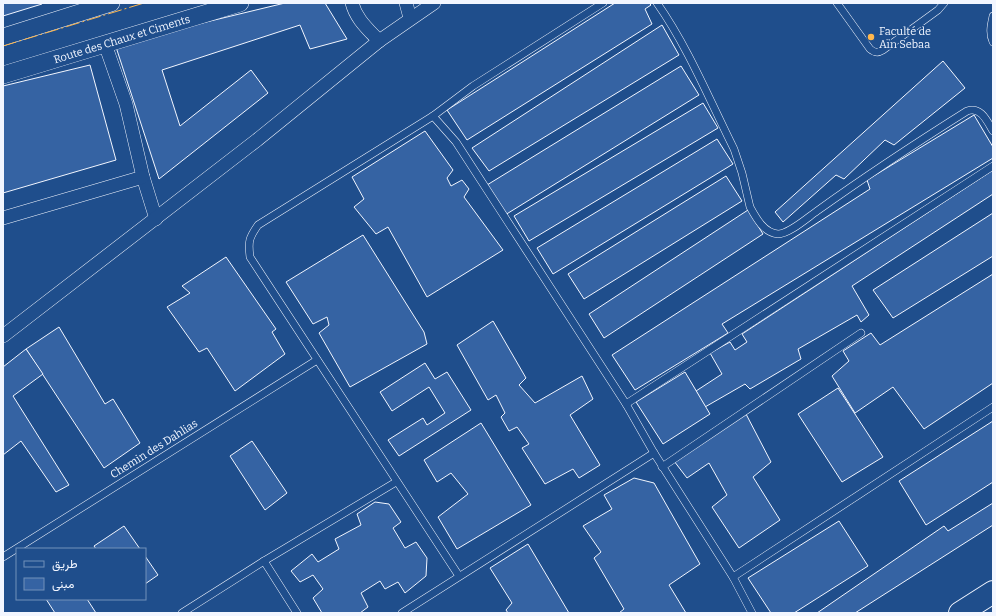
<svg xmlns="http://www.w3.org/2000/svg" width="996" height="616" viewBox="0 0 996 616" font-family="Bitter,Vazirmatn,serif">
<rect width="100%" height="100%" fill="#1f4e8c"/>
<g fill="#3563a3" stroke="#f2f6ff">
<path d="M3 3H42V4L3 16Z"/>
<path d="M285 3H325L347 39 310 49 300 25 162 70 180 126 251 70 268 93 159 179 115 44Z"/>
<path d="M615 3H649L651 5 645 9 652 24 467 140 447 110Z"/>
<path d="M662 25 679 55 489 171 472 148Z"/>
<path d="M943 61 965 88 894 145 885 140 844 179 836 175 783 222 775 212Z"/>
<path d="M90 65 116 160 3 193V86Z"/>
<path d="M681 66 699 95 505 215 487 185Z"/>
<path d="M703 103 718 128 529 241 514 216Z"/>
<path d="M974 115 993 147V158L722 324 728 333 635 390 612 355 870 189 867 180Z"/>
<path d="M425 131 453 170 447 178 451 186 462 180 469 189 464 197 503 250 427 297 388 227 376 234 354 207 364 199 352 177Z"/>
<path d="M717 139 733 164 553 274 537 248Z"/>
<path d="M993 170V194L852 286 869 315 861 322 857 315 798 349 801 359 750 389 745 384 705 407 696 391 722 374 710 353 730 342 735 350 747 342 742 334Z"/>
<path d="M726 176 742 201 584 299 568 274Z"/>
<path d="M748 210 763 234 604 338 589 314Z"/>
<path d="M993 213V256L893 318 873 290Z"/>
<path d="M363 235 424 332 427 344 350 387 319 333 329 325 327 317 313 324 286 282Z"/>
<path d="M226 257 276 329 272 332 285 354 235 391 207 348 199 352 167 307 190 293 182 286Z"/>
<path d="M993 274V383L924 429 893 387 855 413 832 376 849 361 843 351 871 333 880 345Z"/>
<path d="M493 321 526 378 519 385 535 403 582 376 593 399 570 415 600 465 579 478 573 469 545 484 522 448 529 444 517 427 509 431 501 417 505 413 496 395 488 400 457 345Z"/>
<path d="M59 327 105 404 113 399 140 443 104 468 26 349Z"/>
<path d="M26 349 43 374 13 396 69 485 56 492 21 441 3 455V367Z"/>
<path d="M425 363 435 379 447 372 471 410 399 456 388 440 423 418 427 425 445 413 429 387 392 411 380 392Z"/>
<path d="M685 372 710 414 663 444 636 402Z"/>
<path d="M838 388 883 457 842 482 798 414Z"/>
<path d="M746 414 771 462 753 477 780 520 739 548 712 507 727 495 709 463 687 478 674 461Z"/>
<path d="M993 421V482L926 525 899 481Z"/>
<path d="M481 423 531 505 457 549 438 517 468 494 451 473 437 482 424 460Z"/>
<path d="M252 441 287 493 265 510 230 456Z"/>
<path d="M634 478 654 483 700 564 669 585 686 613H619L624 609 594 558 601 552 583 526 612 509 604 495Z"/>
<path d="M375 502 389 504 401 522 393 528 405 548 416 542 427 558 426 576 405 593 398 582 385 589 380 581 361 593 368 607 360 613H322L313 598 323 589 313 575 300 582 291 571 312 554 318 562 339 549 335 539 361 525 357 514Z"/>
<path d="M993 503V525L855 613H817L944 526 948 531Z"/>
<path d="M839 521 868 566 794 613H771L748 578Z"/>
<path d="M124 526 140 549H96L94 546Z"/>
<path d="M528 544 569 613H508L506 610 512 603 490 568Z"/>
<path d="M145 556 158 575 145 584Z"/>
<path d="M46 599H87L96 613H55Z"/>
</g>
<g fill="none" stroke-linecap="round" stroke-linejoin="round">
<defs>
<g id="service">
<path d="M657 3C688 47 710 101 734 149L742 173 750 207C756 218 764 233 778 234 789 234 807 218 817 211 866 176 916 143 967 111 981 106 987 121 993 131"/>
<path d="M837 3 870 49C875 53 878 53 883 50L938 10 944 3"/>
<path d="M993 16C991 25 989 33 993 42"/>
<path d="M433 116 456 142 626 404 654 453 733 577 752 613"/>
<path d="M626 404 993 166"/>
<path d="M662 467 861 333"/>
<path d="M3 557 317 360"/>
<path d="M264 561 297 613"/>
<path d="M459 576 250 257C248 241 249 238 258 225L433 116 473 86 603 3"/>
<path d="M733 577 993 407"/>
<path d="M182 613 264 561 396 482"/>
<path d="M402 613 654 453"/>
</g>
<g id="minor">
<path d="M352 3C356 19 368 29 379 41"/>
<path d="M406 3 410 18"/>
<path d="M105 44 126 104 143 177 156 219"/>
<path d="M3 218 143 177"/>
<path d="M3 336 257 140 379 41 434 3"/>
</g>
<g id="tertiary">
<path d="M3 37 111 3"/>
<path id="s1" d="M3 75 240 3"/>
</g>
<path id="trunk" d="M960 613 993 592"/>
</defs>
<use href="#service" stroke="#f2f6ff" stroke-width="8"/>
<use href="#minor" stroke="#f2f6ff" stroke-width="14"/>
<use href="#tertiary" stroke="#f2f6ff" stroke-width="18"/>
<use href="#trunk" stroke="#f2f6ff" stroke-width="24"/>
<use href="#service" stroke="#1f4e8c" stroke-width="7"/>
<use href="#minor" stroke="#1f4e8c" stroke-width="13"/>
<use href="#tertiary" stroke="#1f4e8c" stroke-width="17"/>
<use href="#trunk" stroke="#1f4e8c" stroke-width="22"/>
<path stroke="#ffb74d" stroke-width="1" stroke-dasharray="14 3 2 3" stroke-linecap="butt" d="M3 46 144 3"/>
</g>
<circle fill="#ffb74d" stroke="#1f4e8c" stroke-width="1.5" cx="871" cy="37" r="4"/>
<g text-anchor="middle" dominant-baseline="central" stroke-width="3" stroke-linejoin="round" paint-order="stroke">
<g font-size="11" fill="#f2f6ff" stroke="#1f4e8c" text-anchor="start">
<text x="879" y="31">Faculté de<tspan x="879" dy="13">Aïn Sebaa</tspan></text>
</g>
<g font-size="11" fill="#f2f6ff" stroke="#1f4e8c">
<text stroke="none"><textPath href="#s1" startOffset="124">Route des Chaux et Ciments</textPath></text>
<text transform="translate(154 449) rotate(-32)">Chemin des Dahlias</text>
</g>
</g>
<rect width="996" height="616" fill="none" stroke="#f2f6ff" stroke-width="8"/>
<rect x="16" y="548" width="130" height="52" fill="#1f4e8c" stroke="#7391ba"/>
<rect x="24" y="561" width="20" height="6" fill="#1f4e8c" stroke="#7391ba"/>
<text x="52" y="568" font-size="12" fill="#f2f6ff">طريق</text>
<rect x="24" y="578" width="20" height="12" fill="#3563a3" stroke="#7391ba"/>
<text x="52" y="588" font-size="12" fill="#f2f6ff">مبنى</text>
</svg>
